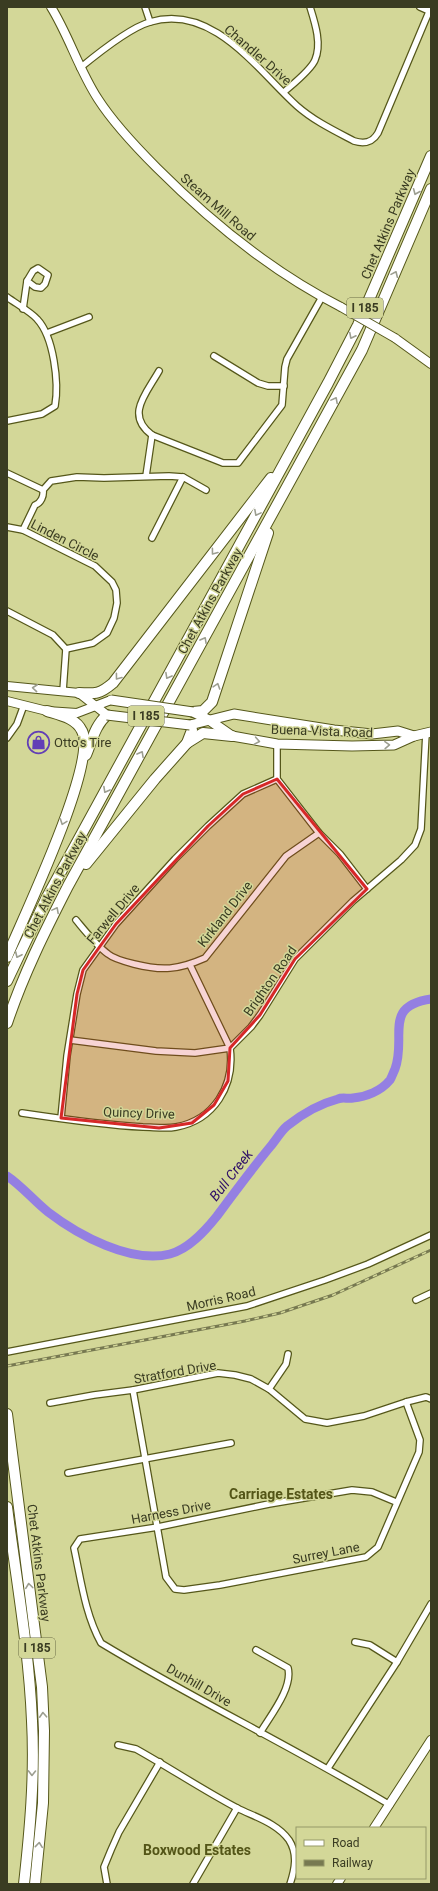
<svg xmlns="http://www.w3.org/2000/svg" width="438" height="1891" viewBox="0 0 438 1891" font-family="Roboto,sans-serif">
<rect width="100%" height="100%" fill="#d3d798"/>
<g fill="none" stroke-linecap="round" stroke-linejoin="round">
<path stroke="#947fe2" stroke-width="9" d="M7 1176C22 1186 34 1201 48 1212 78 1235 131 1264 170 1254 189 1249 205 1231 217 1216 234 1193 251 1170 270 1147 276 1140 281 1131 287 1126 302 1114 319 1104 338 1099 342 1097 348 1099 353 1098 366 1097 381 1091 390 1080 392 1077 393 1073 395 1069 407 1037 382 1006 431 999"/>
<defs>
<g id="street">
<path d="M145 7 150 22"/>
<path d="M420 7 429 11"/>
<path d="M80 68C97 54 129 28 150 22 213 3 258 71 297 106 314 121 335 131 354 141 364 144 372 143 378 133L431 7"/>
<path d="M284 92C293 84 311 70 315 60 322 44 315 23 310 7"/>
<path d="M38 268 48 275 45 284 41 288 35 287 27 281 33 271Z"/>
<path d="M7 297C15 303 31 312 37 319 54 337 59 383 55 406L42 414 7 421"/>
<path d="M23 309 27 281"/>
<path d="M47 333 89 317"/>
<path d="M214 356 258 383 268 386H284"/>
<path d="M159 371C146 394 125 415 152 435L223 463H238L282 405 285 367 287 359 322 297"/>
<path d="M7 473 43 490"/>
<path d="M146 476 152 435"/>
<path d="M7 527 23 530 95 566 112 582 116 590 117 603 114 618 107 633 93 643 66 649"/>
<path d="M23 530 35 505C41 503 44 496 43 490L51 481 77 477 104 478 169 476 183 477 206 490"/>
<path d="M152 538 183 477"/>
<path d="M7 611 53 635 66 649"/>
<path d="M63 691 66 649"/>
<path d="M7 738 17 724 24 705"/>
<path d="M277 744V779L319 833 340 854 367 889"/>
<path d="M76 920C86 932 96 945 108 954 114 959 126 962 134 964 162 971 178 970 205 958L286 856 319 833"/>
<path d="M70 1040 156 1051 195 1053 230 1048 251 1027 260 1015 295 959 353 901 401 860 415 845 421 829 426 733"/>
<path d="M22 1113C62 1119 102 1125 143 1127 153 1127 166 1129 176 1127 214 1120 235 1086 230 1048L190 965"/>
<path d="M61 1118 67 1056 77 994 83 970 116 924 175 859 208 826 243 794 277 779"/>
<path d="M416 1300 431 1293"/>
<path d="M7 1352 247 1306 325 1280 368 1264 431 1235"/>
<path d="M269 1389 286 1364 288 1354"/>
<path d="M133 1390 166 1577 175 1589 184 1590 220 1585 366 1557 378 1547 419 1452 420 1440 406 1402"/>
<path d="M50 1403 94 1395 133 1390 218 1373 235 1375 251 1379 269 1389 305 1419 327 1423 364 1416 406 1402 426 1397 431 1399"/>
<path d="M68 1473 231 1443"/>
<path d="M355 1642 370 1645 397 1662"/>
<path d="M256 1650 288 1668C293 1688 270 1716 260 1733"/>
<path d="M118 1745 136 1749C170 1768 203 1790 237 1808 255 1817 277 1823 289 1840 298 1854 295 1869 290 1884"/>
<path d="M328 1768 397 1662 431 1604"/>
<path d="M390 1805C295 1748 195 1700 101 1643 85 1614 81 1580 74 1548L80 1539 158 1527 269 1504 352 1490 372 1492 396 1502"/>
<path d="M107 1884 104 1867 111 1850 119 1832 160 1762"/>
<path d="M193 1884 237 1808"/>
</g>
<g id="secondary">
<path d="M51 7C69 36 79 70 98 99 114 124 136 147 157 168 211 222 272 272 341 307"/>
<path d="M395 338 431 364"/>
<path d="M7 686 79 693 107 715"/>
<path d="M7 701 47 711 77 713 111 700"/>
<path d="M374 1828 431 1740"/>
<path d="M337 1884 341 1878"/>
</g>
<g id="primary">
<path d="M193 712 209 720 232 736 277 744 352 746 394 745 414 736 431 732"/>
<path d="M190 725 234 714 334 730 372 734 398 731 414 736"/>
</g>
<g id="highway">
<path d="M79 693C96 694 100 694 113 683L271 478"/>
<path d="M193 712 203 711 212 702 268 533"/>
<path d="M187 743 203 733 232 736"/>
<path d="M86 755C92 741 95 725 107 715"/>
<path d="M86 864 155 779 187 743 192 730 190 725"/>
<path d="M7 957C22 920 98 763 82 731 76 718 60 715 47 711"/>
<path d="M7 981 46 899 328 383 358 325 431 156"/>
<path d="M7 1023C23 975 45 931 68 886L362 350 431 189"/>
<path d="M7 1414 42 1687 44 1731 43 1803 35 1884"/>
<path d="M7 1507C16 1578 29 1649 32 1721 35 1775 30 1830 24 1884"/>
</g>
</defs>
<use href="#street" stroke="#55571a" stroke-width="8"/>
<use href="#secondary" stroke="#55571a" stroke-width="10"/>
<use href="#primary" stroke="#55571a" stroke-width="11"/>
<use href="#highway" stroke="#55571a" stroke-width="12"/>
<use href="#street" stroke="#fff" stroke-width="5.5"/>
<use href="#secondary" stroke="#fff" stroke-width="8"/>
<use href="#primary" stroke="#fff" stroke-width="9"/>
<use href="#highway" stroke="#fff" stroke-width="10"/>
<defs>
<path id="rail" d="M7 1366 245 1321 280 1313 333 1295 431 1250"/>
</defs>
<use href="#rail" stroke="#777951" stroke-width="3"/>
<use href="#rail" stroke="#d3d798" stroke-width="1.5" stroke-dasharray="4.5" stroke-linecap="butt"/>
<defs>
<path id="secondary-bridge" d="M341 307 395 338"/>
<g id="primary-bridge">
<path d="M111 700 193 712"/>
<path d="M107 715 190 725"/>
</g>
</defs>
<use href="#secondary-bridge" stroke="#55571a" stroke-width="10" stroke-linecap="butt"/>
<use href="#primary-bridge" stroke="#55571a" stroke-width="11" stroke-linecap="butt"/>
<use href="#secondary-bridge" stroke="#fff" stroke-width="8"/>
<use href="#primary-bridge" stroke="#fff" stroke-width="9"/>
</g>
<defs><path id="oneway-chevron" d="M-2-3.5L2.5 0L-2 3.5" fill="none" stroke-width="1.6" stroke-linecap="round" stroke-linejoin="round"/></defs>
<g stroke="#9c9e90">
<use href="#oneway-chevron" transform="translate(416 192) rotate(113)"/>
<use href="#oneway-chevron" transform="translate(395 274) rotate(-66)"/>
<use href="#oneway-chevron" transform="translate(352 336) rotate(117)"/>
<use href="#oneway-chevron" transform="translate(335 400) rotate(-62)"/>
<use href="#oneway-chevron" transform="translate(257 513) rotate(118)"/>
<use href="#oneway-chevron" transform="translate(214 552) rotate(127)"/>
<use href="#oneway-chevron" transform="translate(204 640) rotate(-61)"/>
<use href="#oneway-chevron" transform="translate(168 676) rotate(119)"/>
<use href="#oneway-chevron" transform="translate(118 677) rotate(127)"/>
<use href="#oneway-chevron" transform="translate(217 686) rotate(-72)"/>
<use href="#oneway-chevron" transform="translate(35 688) rotate(-174)"/>
<use href="#oneway-chevron" transform="translate(257 741) rotate(10)"/>
<use href="#oneway-chevron" transform="translate(387 745) rotate(-2)"/>
<use href="#oneway-chevron" transform="translate(141 754) rotate(-61)"/>
<use href="#oneway-chevron" transform="translate(106 790) rotate(119)"/>
<use href="#oneway-chevron" transform="translate(63 822) rotate(110)"/>
<use href="#oneway-chevron" transform="translate(56 910) rotate(-62)"/>
<use href="#oneway-chevron" transform="translate(18 955) rotate(115)"/>
<use href="#oneway-chevron" transform="translate(29 1586) rotate(-97)"/>
<use href="#oneway-chevron" transform="translate(43 1715) rotate(-93)"/>
<use href="#oneway-chevron" transform="translate(32 1773) rotate(91)"/>
<use href="#oneway-chevron" transform="translate(39 1845) rotate(-84)"/>
</g>
<path fill="#d62828" fill-opacity="0.2" stroke="#d62828" stroke-width="3" stroke-linejoin="round" d="M277 779 367 889 295 959 260 1015 230 1048 228 1081 214 1105 192 1123 159 1128 61 1118 77 994 83 970 116 924 208 826 243 794Z"/>
<defs>
<symbol id="shop-ring" viewBox="-11 -11 22 22"><circle r="9.5" fill="#d3d798" stroke="#623eb6" stroke-width="1.5"/><path d="M-5-2.5h2.3a2.7 3.5 0 0 1 5.4 0H5L5.5 6h-11ZM-1.5-2.5h3a1.5 2.3 0 0 0-3 0Z" fill="#623eb6"/></symbol>
</defs>
<g fill-rule="evenodd">
<use href="#shop-ring" x="26" y="730" width="25" height="25"/>
</g>
<g text-anchor="middle" dominant-baseline="central" stroke-width="3" stroke-linejoin="round" paint-order="stroke">
<g fill="#d3d798" stroke="#686a45" stroke-width="1">
<rect x="347" y="298" width="36" height="20" rx="3"/>
<rect x="128" y="706" width="36" height="20" rx="3"/>
<rect x="19" y="1638" width="36" height="20" rx="3"/>
</g>
<g font-size="12" font-weight="bold" fill="#3a3c22">
<text x="365" y="308">I 185</text>
<text x="146" y="716">I 185</text>
<text x="37" y="1648">I 185</text>
</g>
<g font-size="13" fill="#3a3c22" stroke="#d3d798">
<text transform="translate(258 55) rotate(41)">Chandler Drive</text>
<text transform="translate(218 207) rotate(41)">Steam Mill Road</text>
<text transform="translate(388 224) rotate(-67)">Chet Atkins Parkway</text>
<text transform="translate(65 540) rotate(27)">Linden Circle</text>
<text transform="translate(210 601) rotate(-61)">Chet Atkins Parkway</text>
<text transform="translate(322 731) rotate(2)">Buena Vista Road</text>
<text transform="translate(55 885) rotate(-62)">Chet Atkins Parkway</text>
<text transform="translate(113 914) rotate(-50)">Farwell Drive</text>
<text transform="translate(225 914) rotate(-52)">Kirkland Drive</text>
<text transform="translate(270 981) rotate(-55)">Brighton Road</text>
<text transform="translate(139 1113) rotate(2)">Quincy Drive</text>
<text transform="translate(221 1299) rotate(-13)">Morris Road</text>
<text transform="translate(175 1372) rotate(-10)">Stratford Drive</text>
<text transform="translate(171 1512) rotate(-11)">Harness Drive</text>
<text transform="translate(326 1553) rotate(-11)">Surrey Lane</text>
<text transform="translate(39 1563) rotate(83)">Chet Atkins Parkway</text>
<text transform="translate(199 1685) rotate(30)">Dunhill Drive</text>
</g>
<g font-size="13" fill="#3a3c22" stroke="#d3d798" text-anchor="start">
<text x="54" y="742">Otto's Tire</text>
</g>
<g font-size="14" font-style="italic" fill="#2f0e67" stroke="#d3d798">
<text transform="translate(231 1175) rotate(-52)">Bull Creek</text>
</g>
<g font-size="14" font-weight="bold" fill="#535517" stroke="#d3d798">
<text x="281" y="1494">Carriage Estates</text>
<text x="197" y="1850">Boxwood Estates</text>
</g>
</g>
<rect width="438" height="1891" fill="none" stroke="#3a3c22" stroke-width="16"/>
<rect x="296" y="1827" width="130" height="52" fill="#d3d798" stroke="#969969"/>
<rect x="304" y="1840" width="20" height="6" fill="#ffffff" stroke="#969969"/>
<text x="332" y="1847" font-size="12" fill="#3a3c22">Road</text>
<rect x="304" y="1860" width="20" height="6" fill="#777951" stroke="#969969"/>
<text x="332" y="1867" font-size="12" fill="#3a3c22">Railway</text>
</svg>
